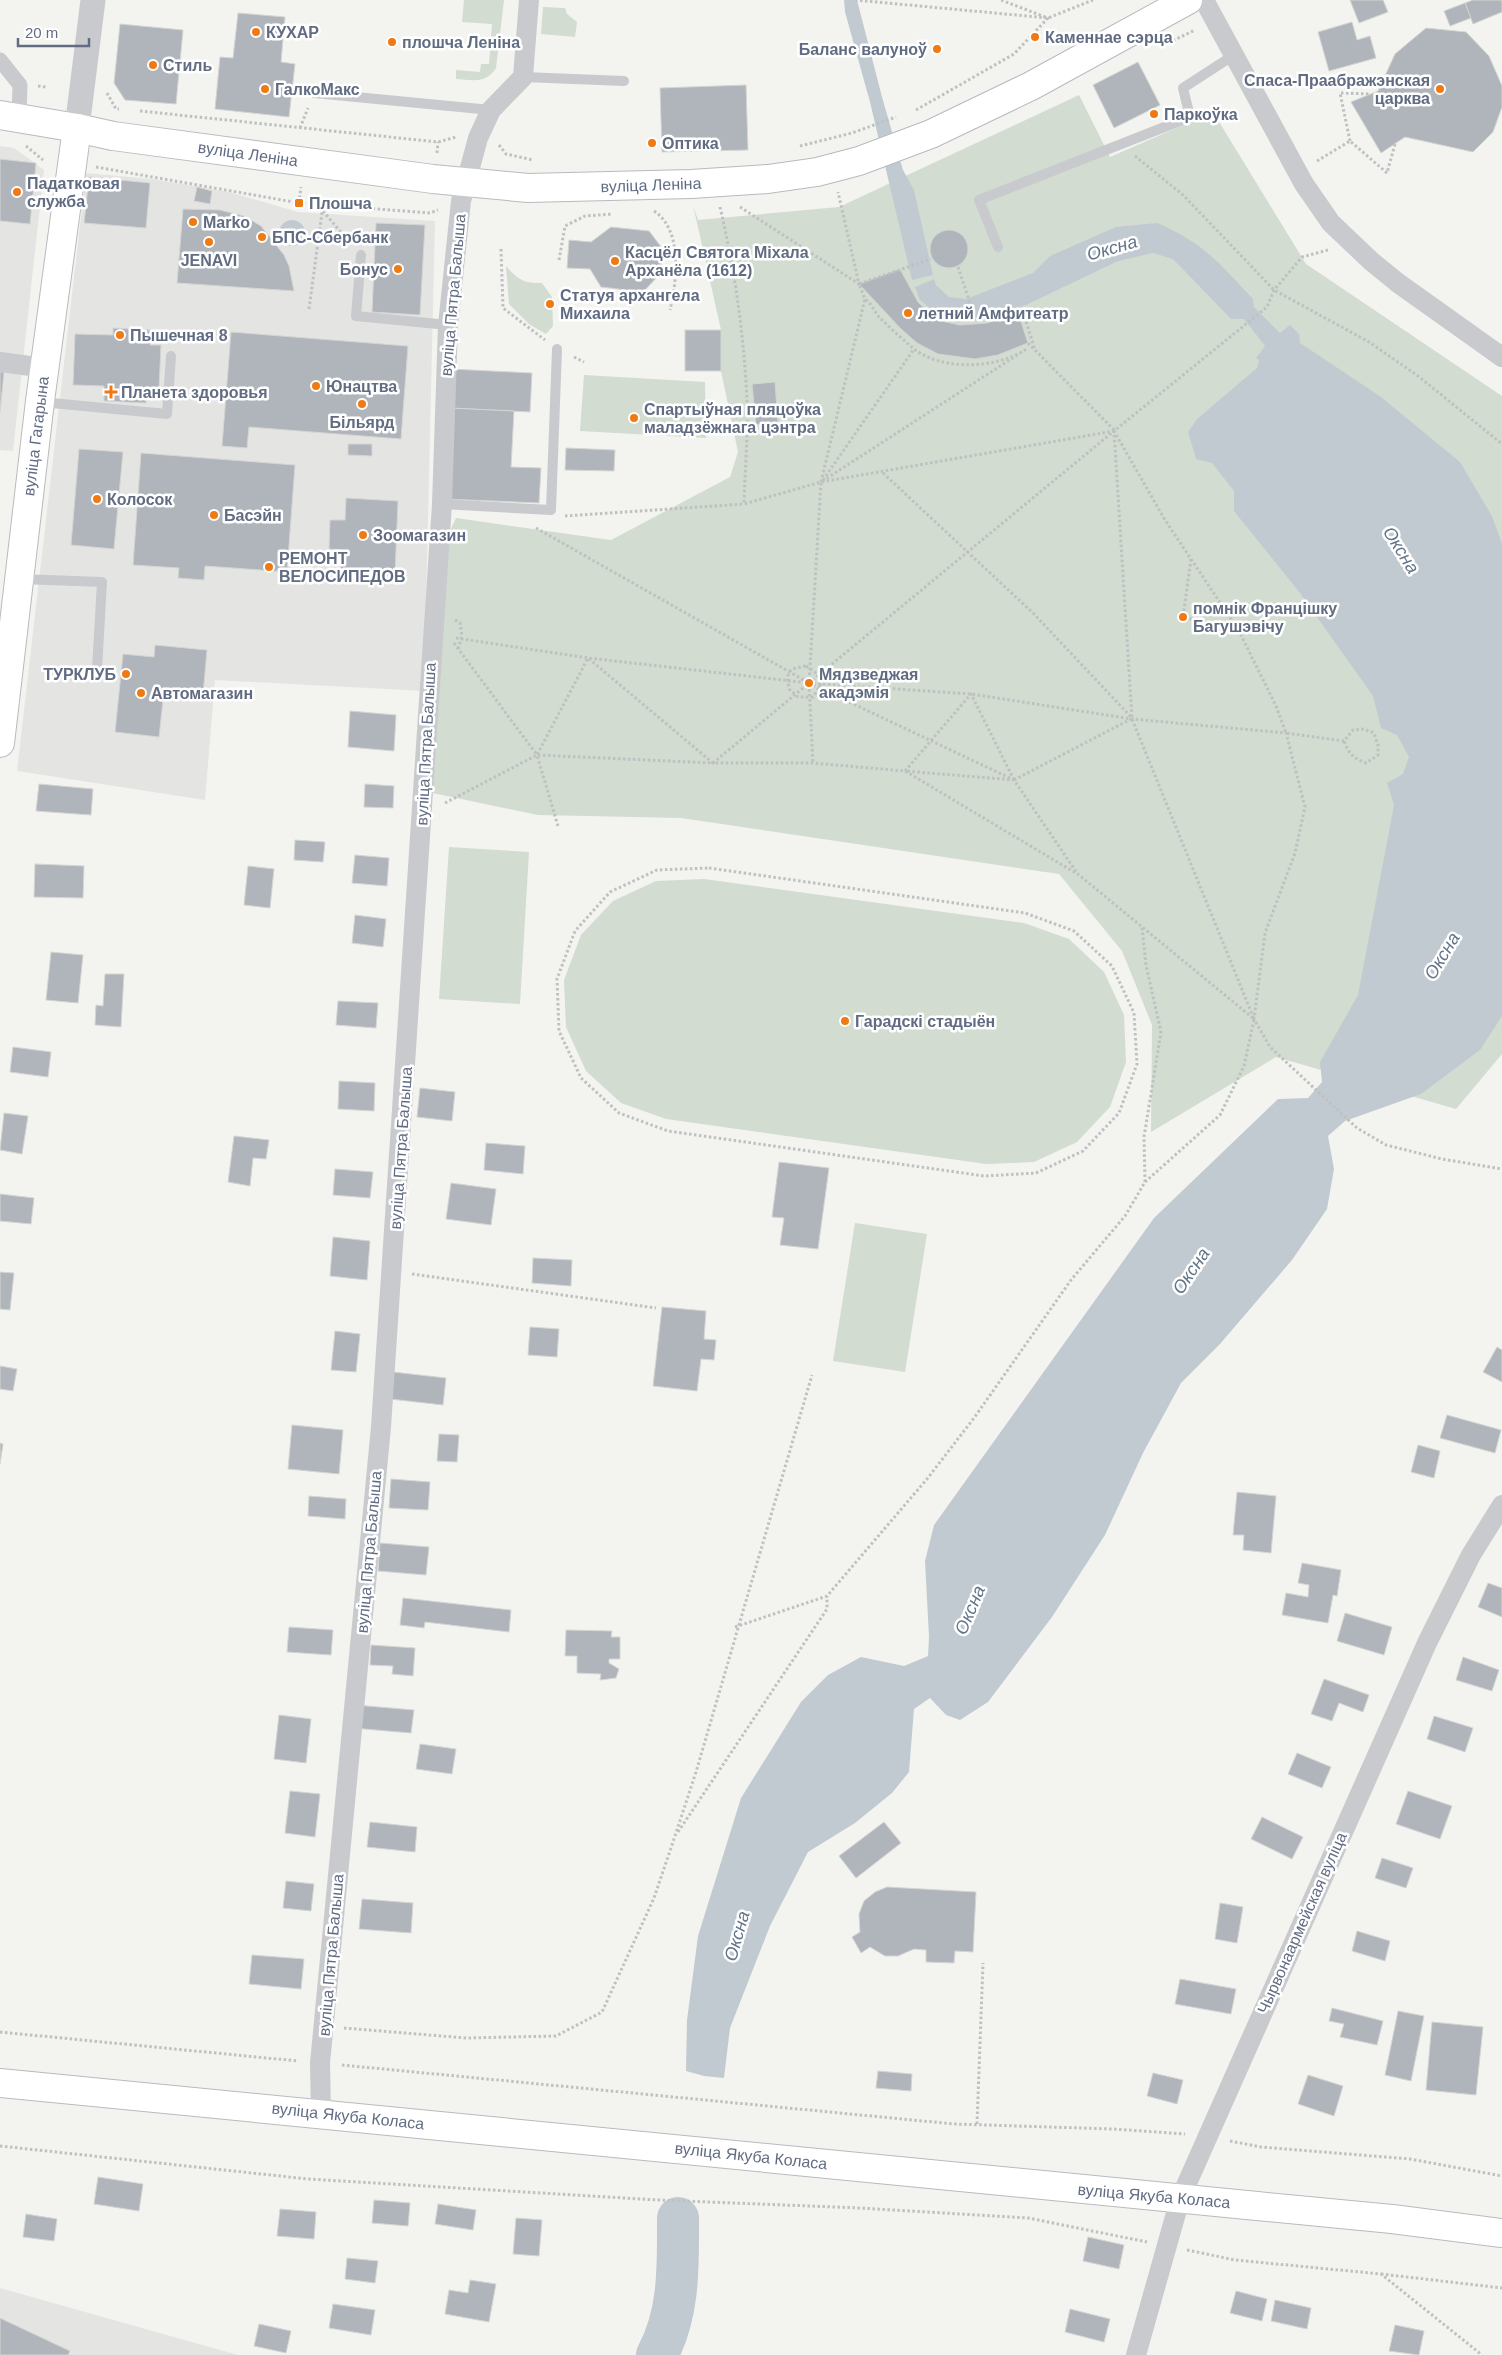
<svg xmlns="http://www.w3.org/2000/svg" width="1502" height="2355" viewBox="0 0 1502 2355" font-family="Arial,sans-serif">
<rect width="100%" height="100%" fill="#f3f4ef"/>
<g fill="#e4e5e3">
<path d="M0 146 14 148 44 170 13 451 0 450Z"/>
<path d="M86 173 152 179 229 192 298 212 435 221 424 691 215 680 205 800 17 771Z"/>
<path d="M0 2288 238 2355H0Z"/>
</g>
<g fill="#d2dcd0">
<path d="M464 0H504L496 68C486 84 472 80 456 79V70L480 72 481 64H489L492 24 462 22Z"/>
<path d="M543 7 565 8 567 14 577 22 575 37 541 34Z"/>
<path d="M1079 95 1110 157 1213 112 1306 264 1502 396V1054L1456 1109 1276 1057 1151 1132 1152 1025 1122 951 1059 874 681 818 538 815 428 792 449 533 456 518 611 540 730 477 738 452 721 371V330L693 205 698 220 839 207Z"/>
<path d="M506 266C519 280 523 283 542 283L552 297 553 326 546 334 529 324 509 304Z"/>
<path d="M584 375 705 382 706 438 580 431Z"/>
<path d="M449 847 529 852 520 1004 439 999Z"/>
<path d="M704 879 1024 923 1069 939 1104 972 1124 1015 1126 1062 1110 1107 1077 1142 1034 1162 986 1164 666 1119 621 1103 586 1071 566 1027 564 980 581 935 613 901 656 881Z"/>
<path d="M855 1223 927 1234 905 1372 833 1361Z"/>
</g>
<g fill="#c2cad1">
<path d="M844 0H857L882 97 903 170 914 190 933 275 912 280 870 102 845 12Z"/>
<circle cx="292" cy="233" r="13"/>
<path d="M1157 223C1204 243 1219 263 1253 299L1254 307 1280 333 1290 325 1299 334 1300 343 1381 397 1460 462 1492 516 1502 544V1016L1480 1050 1421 1094 1345 1121 1328 1136 1334 1169 1327 1209 1292 1260 1220 1344 1181 1383 1143 1453 1105 1535 1052 1617 988 1702 960 1720 946 1715 930 1698 914 1709 909 1772 892 1793 855 1823 808 1852 770 1926 730 2028 724 2078 704 2076 686 2071 687 2020 698 1936 741 1798 801 1702 828 1675 861 1657 904 1666 928 1656 929 1637 925 1561 934 1525 1154 1218 1278 1099 1308 1098 1322 1082 1320 1062 1358 995 1394 805 1387 783 1403 774 1409 757 1397 735 1381 728 1373 696 1300 593 1234 511V491L1212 463 1196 459 1188 432 1197 419 1257 368 1259 360 1256 358 1265 346 1244 319H1231L1173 259 1153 253 1118 261 1026 305 974 321 956 322 939 316 920 300 915 287 934 279 936 285 949 297 966 299 1033 273 1050 256 1116 227Z"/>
</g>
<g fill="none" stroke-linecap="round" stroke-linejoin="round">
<path stroke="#c2cad1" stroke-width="42" d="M657 2355C680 2313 678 2264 678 2218"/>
</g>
<g fill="#b0b5bc" stroke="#d5d5d2">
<path d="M1350 0H1383L1388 12 1359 23Z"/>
<path d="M1473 0H1502V12L1473 24 1465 3Z"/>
<path d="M1465 3 1471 18 1450 26 1444 11Z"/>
<path d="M238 13 285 17 281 62 295 64 289 117 215 109 220 57 233 58Z"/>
<path d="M1352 22 1357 40 1370 36 1376 58 1329 71 1318 32Z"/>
<path d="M120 24 183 30 176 104 125 100 114 83Z"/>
<path d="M1426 28 1466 32 1489 56 1502 86V107L1493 132 1473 152 1405 137 1381 153 1351 102 1378 91 1395 54Z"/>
<path d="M1138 62 1160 105 1114 128 1093 85Z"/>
<path d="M746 85 748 150 662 152 660 88Z"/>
<path d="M0 159 36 163 30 224 0 221Z"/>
<path d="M89 177 150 183 146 228 84 223Z"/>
<path d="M197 187 212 191 210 204 194 201Z"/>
<path d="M183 209 220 210 244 216 261 226 284 255 289 266 294 291 177 283Z"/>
<path d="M376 223 425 225 420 315 372 312Z"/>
<path d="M611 227 649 231 662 248 661 273 643 292 601 287 590 269 567 268 569 240 591 242Z"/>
<circle cx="949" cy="249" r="19"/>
<path d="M900 269 918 302 937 320 960 325 987 323 1018 312 1028 343 998 355 975 359 938 354 917 343 901 329 859 284Z"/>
<path d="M113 328 151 330 150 345H161L159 388 146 387V403L104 401V386L73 385 75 334 113 335Z"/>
<rect x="685" y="330" width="36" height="41"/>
<path d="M231 332 408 346 401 439 249 427 247 448 222 446Z"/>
<path d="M451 369 532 373 530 412 449 408Z"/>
<path d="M0 372H4L0 413Z"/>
<path d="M775 382 778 423 756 425 752 384Z"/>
<path d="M449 408 514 411 511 467 541 468 539 503 445 499Z"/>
<path d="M348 444H372V456L348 455Z"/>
<path d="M566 448 615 450 614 471 565 470Z"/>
<path d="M79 449 123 452 114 549 71 545Z"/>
<path d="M141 453 295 465 287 572 205 566 204 580 178 578 179 568 133 565Z"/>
<path d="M346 498 398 501 395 575 340 573 341 550 329 549 330 520H345Z"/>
<path d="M155 645 207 650 203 695 164 691 159 737 115 732 123 654 154 657Z"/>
<path d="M350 711 396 715 394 751 348 747Z"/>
<path d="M39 784 93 789 91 815 36 811Z"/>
<path d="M365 784 394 786 393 808 364 807Z"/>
<path d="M295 840 325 842 323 862 294 860Z"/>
<path d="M355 855 389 858 387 886 352 883Z"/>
<path d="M35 864 84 866 83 898 34 897Z"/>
<path d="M248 866 274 869 270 908 244 905Z"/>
<path d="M355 915 386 919 383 947 352 943Z"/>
<path d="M51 952 83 955 78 1003 46 1000Z"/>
<path d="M105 974H124L121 1027 95 1025 96 1005 103 1006Z"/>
<path d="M338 1001 378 1003 376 1028 336 1025Z"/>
<path d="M13 1047 51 1052 48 1077 10 1072Z"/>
<path d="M339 1081 375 1083 374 1111 338 1109Z"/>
<path d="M420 1088 455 1092 452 1121 417 1117Z"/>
<path d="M4 1113 28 1116 22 1154 0 1150Z"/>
<path d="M234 1136 269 1140 266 1159 253 1158 250 1186 228 1182Z"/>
<path d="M486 1143 525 1146 523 1174 484 1170Z"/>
<path d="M779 1162 829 1168 818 1249 780 1245 784 1218 772 1217Z"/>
<path d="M335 1169 373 1172 370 1198 333 1195Z"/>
<path d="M451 1183 496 1189 491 1225 446 1219Z"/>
<path d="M0 1194 34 1198 31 1224 0 1221Z"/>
<path d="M333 1237 370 1241 367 1280 330 1276Z"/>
<path d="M533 1258 572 1260 571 1286 532 1283Z"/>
<path d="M0 1272 14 1273 10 1310 0 1309Z"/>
<path d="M662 1307 706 1311 704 1339 716 1340 714 1360 701 1359 697 1391 653 1386Z"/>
<path d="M530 1327 559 1329 557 1357 528 1355Z"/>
<path d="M335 1331 360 1334 356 1372 331 1370Z"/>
<path d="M1497 1347 1502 1350V1382L1483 1372Z"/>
<path d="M0 1366 17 1369 13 1391 0 1389Z"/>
<path d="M393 1372 446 1378 443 1405 390 1399Z"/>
<path d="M1447 1415 1501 1430 1495 1453 1440 1438Z"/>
<path d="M292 1425 343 1430 339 1474 288 1469Z"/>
<path d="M439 1434 459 1435 457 1462 437 1461Z"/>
<path d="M0 1443 3 1444 0 1464Z"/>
<path d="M1418 1445 1440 1451 1434 1478 1411 1472Z"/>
<path d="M391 1479 430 1482 428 1510 389 1508Z"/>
<path d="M1237 1492 1276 1496 1271 1553 1243 1550 1244 1535H1233Z"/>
<path d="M309 1496 346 1499 345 1519 308 1516Z"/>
<path d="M380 1543 429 1547 426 1575 378 1571Z"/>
<path d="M1302 1563 1341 1570 1337 1596 1333 1595 1328 1623 1282 1615 1286 1593 1308 1597 1309 1585 1298 1583Z"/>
<path d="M1488 1583 1502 1588V1617L1478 1607Z"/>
<path d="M403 1598 511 1610 509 1632 425 1622 424 1628 400 1625Z"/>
<path d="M1345 1613 1392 1627 1384 1655 1337 1641Z"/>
<path d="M289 1627 333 1630 331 1655 287 1652Z"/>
<path d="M566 1630 612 1631 611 1637H620V1659H609V1663L619 1669 616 1678 600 1680 601 1674 577 1673V1656H565Z"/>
<path d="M371 1645 415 1648 413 1676 392 1674 393 1666 370 1665Z"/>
<path d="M1463 1657 1499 1670 1492 1691 1456 1680Z"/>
<path d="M1324 1679 1369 1695 1363 1712 1339 1703 1332 1721 1311 1714Z"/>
<path d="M355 1705 414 1710 411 1733 353 1728Z"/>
<path d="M279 1715 311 1719 306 1763 274 1759Z"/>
<path d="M1434 1716 1473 1728 1465 1752 1427 1739Z"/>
<path d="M420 1744 456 1749 452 1774 416 1769Z"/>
<path d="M1297 1753 1331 1767 1322 1788 1288 1774Z"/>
<path d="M290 1791 320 1794 315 1837 285 1833Z"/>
<path d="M1408 1791 1452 1806 1440 1839 1396 1824Z"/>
<path d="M1262 1817 1303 1837 1292 1859 1251 1839Z"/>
<path d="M370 1822 417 1827 415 1852 367 1847Z"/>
<path d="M884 1822 901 1843 856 1878 839 1856Z"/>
<path d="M1382 1858 1413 1868 1406 1888 1375 1878Z"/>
<path d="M286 1881 314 1884 311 1911 283 1908Z"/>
<path d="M887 1887 976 1892 973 1952 955 1951 954 1963 926 1962V1950L914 1949 898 1956H885L870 1947 861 1953 852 1937 860 1932 859 1914 864 1901 875 1892Z"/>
<path d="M362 1899 413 1903 411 1933 359 1929Z"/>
<path d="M1220 1903 1243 1907 1237 1943 1215 1939Z"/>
<path d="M1357 1931 1390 1941 1385 1961 1352 1951Z"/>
<path d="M252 1955 304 1959 301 1989 249 1984Z"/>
<path d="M1180 1979 1236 1989 1231 2014 1175 2004Z"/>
<path d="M1332 2008 1383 2021 1377 2045 1340 2037 1344 2024 1329 2021Z"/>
<path d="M1398 2011 1424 2016 1411 2081 1385 2075Z"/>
<path d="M1432 2022 1483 2027 1476 2095 1426 2090Z"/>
<path d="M878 2071 912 2074 911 2091 876 2088Z"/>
<path d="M1153 2073 1183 2080 1177 2104 1147 2096Z"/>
<path d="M1308 2075 1343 2086 1334 2116 1298 2104Z"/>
<path d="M98 2177 143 2184 139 2211 94 2204Z"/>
<path d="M374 2200 410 2203 408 2226 372 2223Z"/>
<path d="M438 2204 476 2210 473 2230 435 2224Z"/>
<path d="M280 2209 316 2212 314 2239 277 2236Z"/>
<path d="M26 2214 57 2219 54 2241 23 2237Z"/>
<path d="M516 2218 542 2220 539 2256 513 2254Z"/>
<path d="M1088 2237 1124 2245 1119 2269 1083 2261Z"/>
<path d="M347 2258 378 2261 375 2283 345 2279Z"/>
<path d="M470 2280 496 2284 489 2322 445 2314 449 2290 468 2293Z"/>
<path d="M1236 2291 1267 2299 1262 2321 1230 2313Z"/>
<path d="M1275 2300 1311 2308 1307 2329 1271 2321Z"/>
<path d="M333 2304 375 2310 371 2335 329 2328Z"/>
<path d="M1070 2309 1110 2319 1104 2342 1065 2332Z"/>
<path d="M0 2318 70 2351 68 2355H0Z"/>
<path d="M259 2324 291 2331 286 2353 254 2346Z"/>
<path d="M1395 2325 1424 2331 1419 2355 1389 2351Z"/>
</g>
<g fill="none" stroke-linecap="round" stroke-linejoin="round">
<defs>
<g id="secondary">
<path d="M0 115 77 128"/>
<path d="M0 2083 1257 2206 1392 2219 1502 2233"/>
</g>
<path id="primary" d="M0 743 40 401 77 128 113 136 433 179 528 188 691 184 768 179 817 172 859 161 931 134 1031 86 1188 0"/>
</defs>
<use href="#secondary" stroke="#b8bac0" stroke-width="30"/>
<use href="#primary" stroke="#b8babf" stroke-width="30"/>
<g stroke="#bfc0c2" stroke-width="3" stroke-dasharray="2.5 2.5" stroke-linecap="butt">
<path d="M855 0 1048 18 1093 0"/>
<path d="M1164 45 1195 30"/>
<path d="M38 86 46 87"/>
<path d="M107 93 116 109H119"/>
<path d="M916 110 1014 54 1048 18 1001 0"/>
<path d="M140 111 438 142 456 137"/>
<path d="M300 128 308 108"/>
<path d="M1350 141 1340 93 1370 94"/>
<path d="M499 145 506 154 533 160"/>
<path d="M26 146 43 160"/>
<path d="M800 146 852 133 896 117"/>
<path d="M437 153 438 142"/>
<path d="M1135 156 1183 195 1274 290 1369 342 1418 376 1502 444"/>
<path d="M1317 161 1350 141 1387 173 1395 144"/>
<path d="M96 167 299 203 430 213 438 210"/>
<path d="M299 203 301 187"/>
<path d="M720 207C735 271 744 335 747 401 748 435 745 470 744 504L821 482 1114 431"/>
<path d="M740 207 859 284 838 192"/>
<path d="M323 211 350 243"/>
<path d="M654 211C683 230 677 280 670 310"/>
<path d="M501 249 503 308 545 340"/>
<path d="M1328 250 1302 257 1274 290 1267 307 1114 431 1165 520 1239 631 1276 706 1286 733 1344 741 1353 730 1364 729 1374 733 1378 745V755L1366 763C1353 758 1349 754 1344 741"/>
<path d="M559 260 565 226 585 216 613 214"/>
<path d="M958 267 975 318 1022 309 1035 350"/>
<path d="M309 309 323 205"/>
<path d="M1028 343 1114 430"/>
<path d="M574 357 584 362"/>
<path d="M883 473 1033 613 1132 718"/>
<path d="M823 480 914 349"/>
<path d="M821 482 865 299 859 284 931 259"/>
<path d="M565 516 744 504"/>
<path d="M536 528 809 683 813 763"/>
<path d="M1191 559 1183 617 1239 631"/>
<path d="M455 620 460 623 462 636 458 650"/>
<path d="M456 638 588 658 809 683 971 694 1132 719 1286 733 1305 807 1295 853 1265 933 1254 1019 1270 1047 1357 1128 1386 1145 1442 1159 1502 1169"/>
<path d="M454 643 537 755 588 658 713 763H813L905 771 1079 875 1254 1019 1132 719 1114 431 809 683 821 482 1025 350C996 369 940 371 913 348 901 338 889 327 879 317 874 311 872 304 865 299"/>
<path d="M806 666 819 675 821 684 813 697H798L789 689C786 670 788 669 806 666Z"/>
<path d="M1014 780 971 694 905 771 1014 780 1077 873"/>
<path d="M1014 780 1131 719"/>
<path d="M445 803 537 755"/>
<path d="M558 826 537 755 713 763 809 683 1014 780"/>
<path d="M709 868 1025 913 1074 931 1112 966 1134 1013 1137 1064 1119 1113 1083 1151 1036 1173 984 1176 668 1131 619 1113 581 1078 559 1031 557 979 575 931 610 892 657 870Z"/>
<path d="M1145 1182 1220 1115 1244 1066 1254 1020"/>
<path d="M412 1274 656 1308"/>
<path d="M735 1627 827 1596 927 1479 974 1418 1071 1280 1125 1216 1145 1182 1144 1137 1161 1032 1146 965 1142 927"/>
<path d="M678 1832 827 1609V1596"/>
<path d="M344 2028 466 2038 556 2036 602 2012 654 1898 672 1845 696 1772 812 1375"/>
<path d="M0 2032 298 2061"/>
<path d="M342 2065 954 2124 1113 2129 1185 2134"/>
<path d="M977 2124 983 1963"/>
<path d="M1230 2141 1261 2147 1410 2159 1502 2176"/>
<path d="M0 2146 308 2179 658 2200 860 2208 1028 2218 1147 2242"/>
<path d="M1187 2250 1235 2260 1381 2274 1482 2355"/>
<path d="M1381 2274 1502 2288"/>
</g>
<g stroke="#c8cace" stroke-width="10">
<path d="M523 77 624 81"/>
<path d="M314 93 491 110"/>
<path d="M998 247 979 200 1190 117 1183 88 1234 55"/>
<path d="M361 255 356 316 448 325"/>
<path d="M41 402 167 414 171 356"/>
<path d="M442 504 551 510 557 349"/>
<path d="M20 579 102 582 97 669"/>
</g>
<path stroke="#c8cace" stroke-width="15" d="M0 60 20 85 19 117"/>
<g stroke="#c8cace" stroke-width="20">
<path d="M1204 0 1304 184 1331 223 1371 261 1398 283 1502 357"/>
<path d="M0 362 45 368"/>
<path d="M321 2114 320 2063 381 1427 442 504 448 325 461 201 478 138 491 110 523 77 529 0"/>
<path d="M1136 2355 1180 2199 1427 1643 1471 1555 1502 1505"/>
</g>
<path stroke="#c8cace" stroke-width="25" d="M77 128 93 0"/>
<use href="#secondary" stroke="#fff" stroke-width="28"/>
<use href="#primary" stroke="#fff" stroke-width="28"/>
</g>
<g fill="#ef7a14" stroke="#fff" stroke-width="2">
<circle cx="256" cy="32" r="5"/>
<circle cx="1035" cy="37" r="5"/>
<circle cx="392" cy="42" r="5"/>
<circle cx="937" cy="49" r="5"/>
<circle cx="153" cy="65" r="5"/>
<circle cx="265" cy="89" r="5"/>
<circle cx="1440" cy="89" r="5"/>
<circle cx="1154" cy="114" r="5"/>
<circle cx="652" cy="143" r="5"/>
<circle cx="17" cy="192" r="5"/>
<rect x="294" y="198" width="10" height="10" rx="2.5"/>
<circle cx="193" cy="222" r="5"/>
<circle cx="262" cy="237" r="5"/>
<circle cx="209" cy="242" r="5"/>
<circle cx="615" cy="261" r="5"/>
<circle cx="398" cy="269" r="5"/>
<circle cx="550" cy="304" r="5"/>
<circle cx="908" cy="313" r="5"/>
<circle cx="120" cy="335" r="5"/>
<circle cx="316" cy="386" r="5"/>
<path d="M108.5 384.5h5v5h5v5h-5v5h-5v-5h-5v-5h5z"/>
<circle cx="362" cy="404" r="5"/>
<circle cx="634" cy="418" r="5"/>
<circle cx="97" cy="499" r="5"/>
<circle cx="214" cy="515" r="5"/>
<circle cx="363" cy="535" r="5"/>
<circle cx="269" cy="567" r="5"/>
<circle cx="1183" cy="617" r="5"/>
<circle cx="126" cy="674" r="5"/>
<circle cx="809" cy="683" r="5"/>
<circle cx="141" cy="693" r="5"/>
<circle cx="845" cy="1021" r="5"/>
</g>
<g text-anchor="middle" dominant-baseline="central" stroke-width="5" stroke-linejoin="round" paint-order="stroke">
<g font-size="16" font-weight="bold" fill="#616c83" stroke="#fff" text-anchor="start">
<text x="266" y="32">КУХАР</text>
<text x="1045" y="37">Каменнае сэрца</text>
<text x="402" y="42">плошча Леніна</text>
<text x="927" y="49" text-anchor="end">Баланс валуноў</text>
<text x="163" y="65">Стиль</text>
<text x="1430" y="80" text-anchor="end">Спаса-Праабражэнская<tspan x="1430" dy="18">царква</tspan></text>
<text x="275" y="89">ГалкоМакс</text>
<text x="1164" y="114">Паркоўка</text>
<text x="662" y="143">Оптика</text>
<text x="27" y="183">Падатковая<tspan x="27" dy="18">служба</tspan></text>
<text x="309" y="203">Плошча</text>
<text x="203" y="222">Marko</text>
<text x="272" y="237">БПС-Сбербанк</text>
<text x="625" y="252">Касцёл Святога Міхала<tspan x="625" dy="18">Арханёла (1612)</tspan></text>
<text x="209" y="260" text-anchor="middle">JENAVI</text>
<text x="388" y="269" text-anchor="end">Бонус</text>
<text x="560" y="295">Статуя архангела<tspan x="560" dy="18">Михаила</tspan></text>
<text x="918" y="313">летний Амфитеатр</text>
<text x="130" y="335">Пышечная 8</text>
<text x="326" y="386">Юнацтва</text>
<text x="121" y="392">Планета здоровья</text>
<text x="644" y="409">Спартыўная пляцоўка<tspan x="644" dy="18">маладзёжнага цэнтра</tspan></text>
<text x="362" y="422" text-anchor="middle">Більярд</text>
<text x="107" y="499">Колосок</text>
<text x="224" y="515">Басэйн</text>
<text x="373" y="535">Зоомагазин</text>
<text x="279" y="558">РЕМОНТ<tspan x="279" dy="18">ВЕЛОСИПЕДОВ</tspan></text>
<text x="1193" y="608">помнік Францішку<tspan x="1193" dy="18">Багушэвічу</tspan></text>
<text x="116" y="674" text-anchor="end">ТУРКЛУБ</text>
<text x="819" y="674">Мядзведжая<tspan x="819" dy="18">акадэмія</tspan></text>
<text x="151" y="693">Автомагазин</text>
<text x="855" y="1021">Гарадскі стадыён</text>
</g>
<g font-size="16" fill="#616c83" stroke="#fff">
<text transform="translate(248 154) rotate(8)">вуліца Леніна</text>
<text transform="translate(651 185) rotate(-2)">вуліца Леніна</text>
<text transform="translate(453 295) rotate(-85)">вуліца Пятра Балыша</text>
<text transform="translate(36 436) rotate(-83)">вуліца Гагарына</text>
<text transform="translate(426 744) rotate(-87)">вуліца Пятра Балыша</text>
<text transform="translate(401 1148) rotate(-86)">вуліца Пятра Балыша</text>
<text transform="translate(369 1552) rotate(-85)">вуліца Пятра Балыша</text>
<text transform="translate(1302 1923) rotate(-66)">Чырвонаармейская вуліца</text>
<text transform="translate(331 1955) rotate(-85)">вуліца Пятра Балыша</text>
<text transform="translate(348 2116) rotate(6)">вуліца Якуба Коласа</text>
<text transform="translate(751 2156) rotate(6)">вуліца Якуба Коласа</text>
<text transform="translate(1154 2196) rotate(5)">вуліца Якуба Коласа</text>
</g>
<g font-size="18" font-style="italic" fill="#617488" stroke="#fff">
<text transform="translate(1112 248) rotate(-16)">Оксна</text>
<text transform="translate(1401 550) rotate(58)">Оксна</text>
<text transform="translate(1442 956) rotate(-59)">Оксна</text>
<text transform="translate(1191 1271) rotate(-56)">Оксна</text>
<text transform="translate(970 1610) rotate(-67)">Оксна</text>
<text transform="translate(737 1936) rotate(-74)">Оксна</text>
</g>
</g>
<path d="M18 38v8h71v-8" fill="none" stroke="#616c83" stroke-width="2.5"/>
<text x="25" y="38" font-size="15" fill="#616c83" stroke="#ffffff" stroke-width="4" paint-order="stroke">20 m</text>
</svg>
